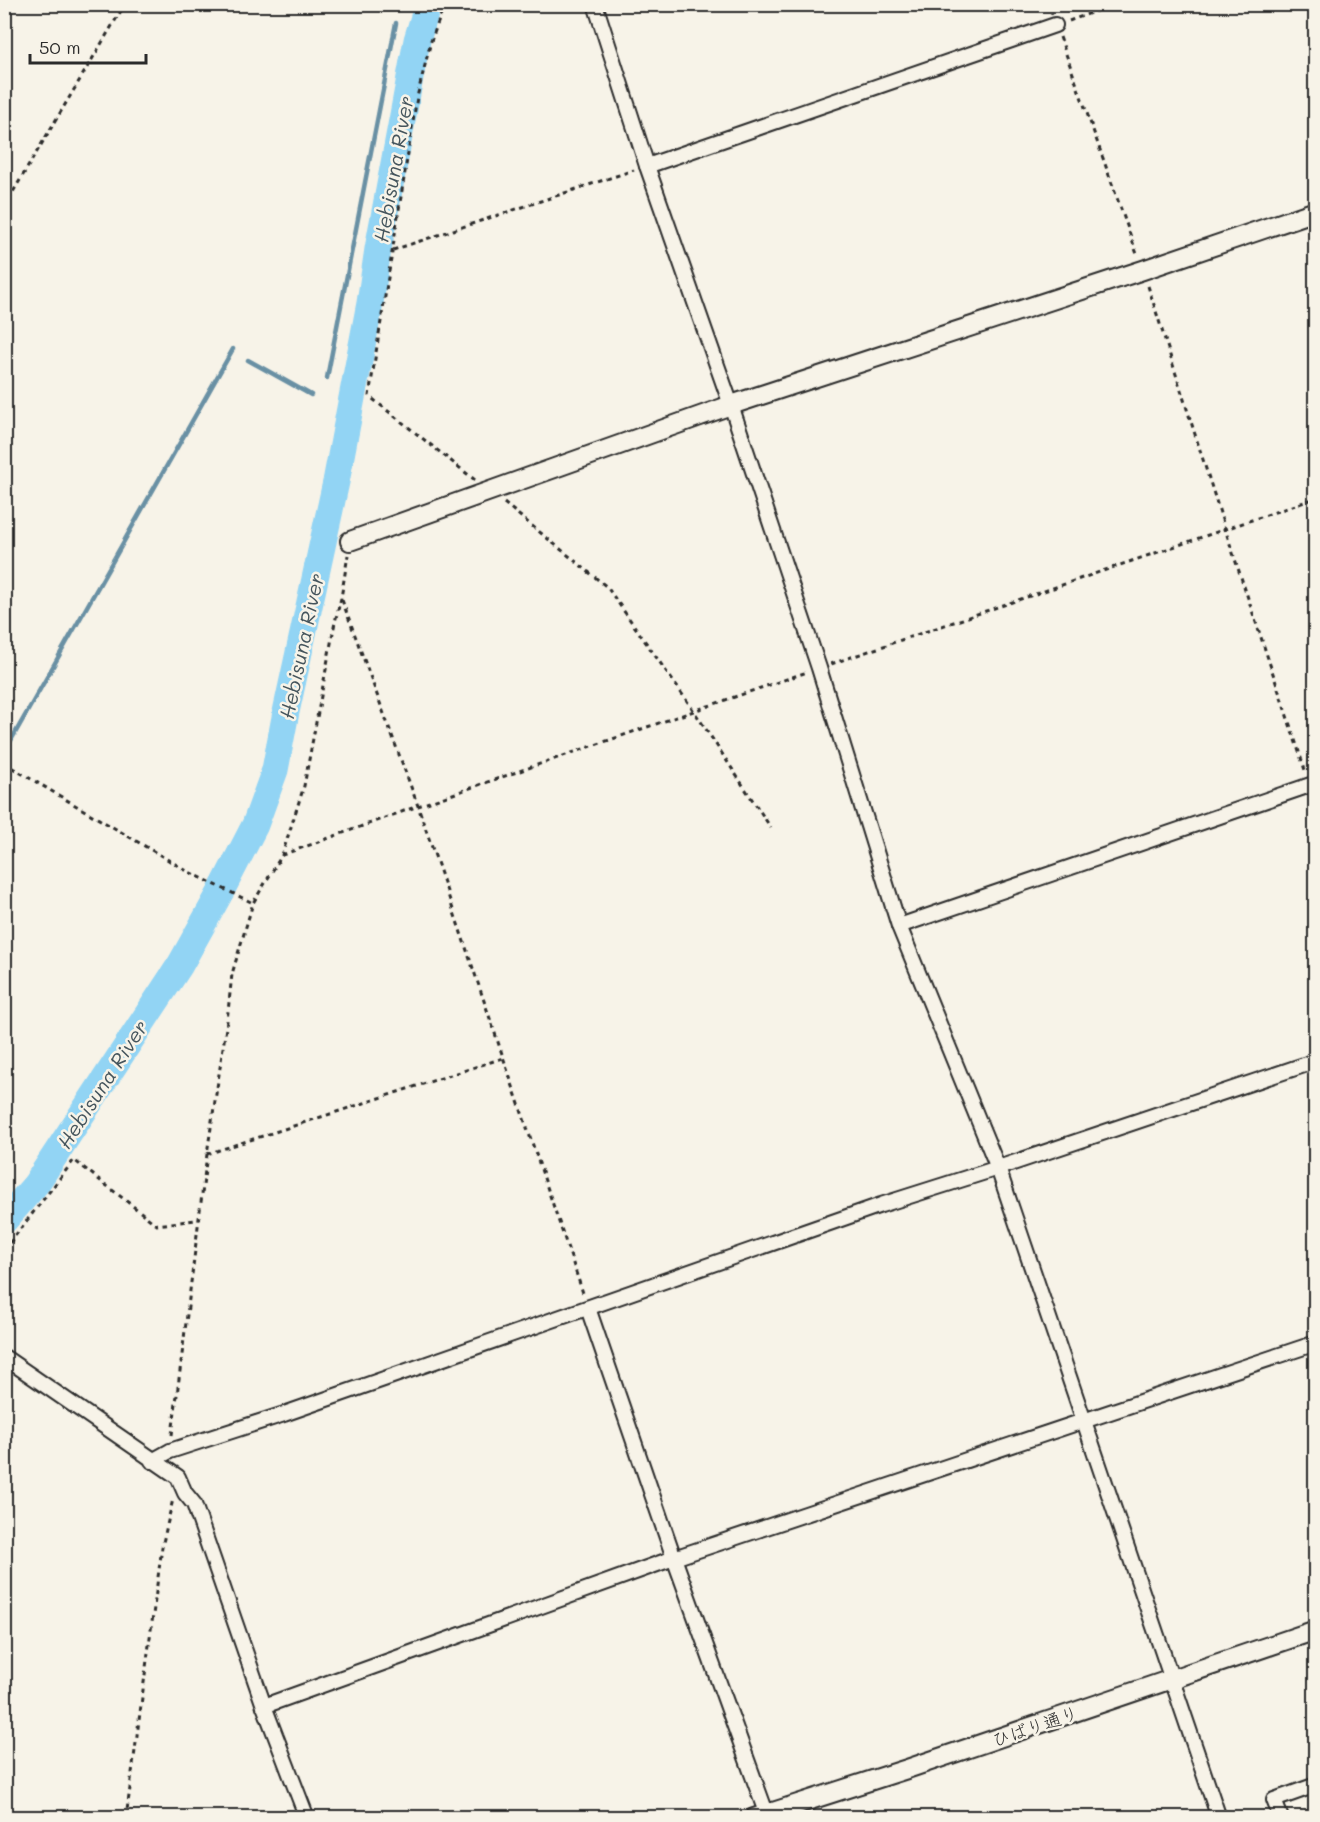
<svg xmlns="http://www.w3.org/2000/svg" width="1320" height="1822" viewBox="0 0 1320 1822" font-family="Mali,'Klee One',sans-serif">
<rect width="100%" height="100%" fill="#f7f3e8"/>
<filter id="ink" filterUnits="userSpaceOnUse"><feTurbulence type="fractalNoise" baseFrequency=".0167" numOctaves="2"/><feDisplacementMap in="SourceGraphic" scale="12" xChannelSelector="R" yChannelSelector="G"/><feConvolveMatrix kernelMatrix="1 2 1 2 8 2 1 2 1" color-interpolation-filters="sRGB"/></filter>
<g filter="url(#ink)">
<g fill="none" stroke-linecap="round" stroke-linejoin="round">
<g stroke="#6990a4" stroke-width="4.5">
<path d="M248 360 311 395"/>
<path d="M327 378 396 23"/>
<path d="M5 751 233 349"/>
</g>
<path stroke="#92d4f4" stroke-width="27" d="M4 1221 36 1184 180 965 220 893 255 825 275 770 286 712 336 482 370 303 378 249 417 40 428 4"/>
<defs>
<g id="street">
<path d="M595 4 647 166 731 405 819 668 899 926 998 1168 1219 1818"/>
<path d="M647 166 1055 25"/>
<path d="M899 926 1316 783"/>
<path d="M588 1308 674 1558 768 1818"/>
<path d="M4 1357 178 1477 185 1493 194 1504 264 1706 307 1818"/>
<path d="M152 1461 170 1451 284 1414 881 1205 998 1168 1316 1061"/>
<path d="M264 1706 674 1558 1316 1343"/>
<path d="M1281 1818 1274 1800 1316 1785"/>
</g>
<g id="secondary">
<path d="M350 541 731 405 1143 270 1316 211"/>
<path d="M754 1818 907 1769 1316 1630"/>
</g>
</defs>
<use href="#street" stroke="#2b2b2b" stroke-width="18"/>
<use href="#secondary" stroke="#2b2b2b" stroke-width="22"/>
<g stroke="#2b2b2b" stroke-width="3" stroke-dasharray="4.5 4.5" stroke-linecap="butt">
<path d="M445 4 431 41 417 97 369 396 475 480"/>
<path d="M1049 4 1052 14"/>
<path d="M1069 21 1115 4"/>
<path d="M1060 37 1138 257"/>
<path d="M4 207 125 4"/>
<path d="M393 250 634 170"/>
<path d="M1148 286 1225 529 1306 773"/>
<path d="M504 503 607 587 694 711 771 828"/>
<path d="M342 600 418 806 584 1296"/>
<path d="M831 664 1316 498"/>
<path d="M4 763 187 871 253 903"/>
<path d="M282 855 418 806 807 672"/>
<path d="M207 1154 503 1058"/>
<path d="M4 1250 74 1160 157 1225 195 1220"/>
<path d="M172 1435 207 1154 227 1021 232 974 253 903 282 855 304 786 335 622 341 598 348 555"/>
<path d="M126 1818 162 1547 173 1499"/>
</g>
<use href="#street" stroke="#f7f3e8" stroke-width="14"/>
<use href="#secondary" stroke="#f7f3e8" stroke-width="18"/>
</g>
</g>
<g text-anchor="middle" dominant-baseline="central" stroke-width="5" stroke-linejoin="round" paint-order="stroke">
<g font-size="18" fill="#2b2b2b" stroke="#f7f3e8">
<text transform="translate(1035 1726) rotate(-19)">ひばり通り</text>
</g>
<g font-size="20" font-style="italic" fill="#45555d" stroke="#f7f3e8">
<text transform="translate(393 169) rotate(-80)">Hebisuna River</text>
<text transform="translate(301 646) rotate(-78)">Hebisuna River</text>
<text transform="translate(102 1084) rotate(-57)">Hebisuna River</text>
</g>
</g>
<rect width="1320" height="1822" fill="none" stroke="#f7f3e8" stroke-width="24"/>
<rect x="12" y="12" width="1296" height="1798" fill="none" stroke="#2b2b2b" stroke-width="2" filter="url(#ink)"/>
<path d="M30 54v9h116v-9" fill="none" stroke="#2b2b2b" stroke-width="3"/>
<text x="39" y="54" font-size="18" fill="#2b2b2b" stroke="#f7f3e8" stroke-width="4.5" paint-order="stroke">50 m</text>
</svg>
